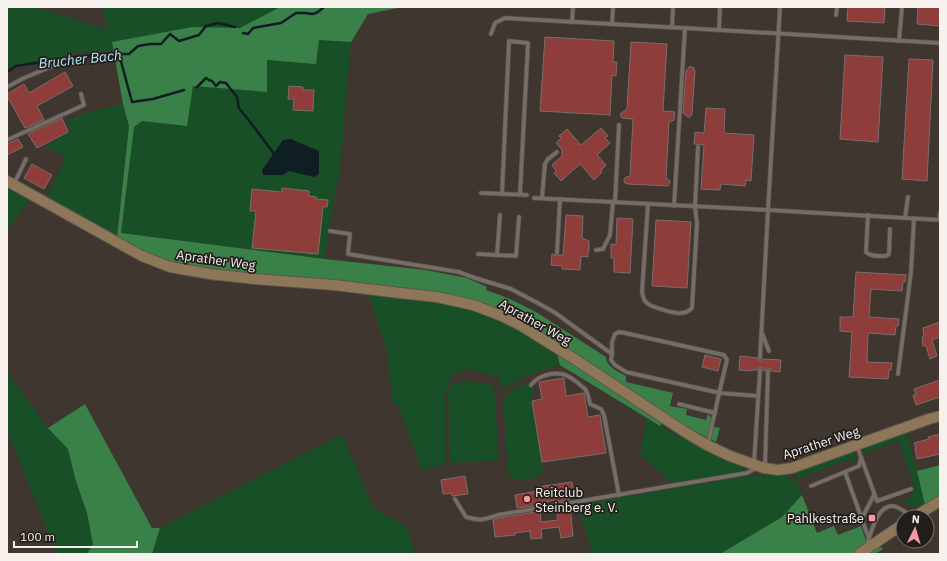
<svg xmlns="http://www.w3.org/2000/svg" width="947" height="561" viewBox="0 0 947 561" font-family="'IBM Plex Sans',sans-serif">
<rect width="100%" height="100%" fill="#3e362f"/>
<g fill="#194f26">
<path d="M7 7H34L108 29 104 13 101 7H280L240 28 194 27 112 42 113 51 70 53 56 59 20 66 7 72Z"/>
<path d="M319 40 351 42 340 169 333 204 325 259 121 233 134 127 142 121 187 126 193 86 267 92V60L316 64Z"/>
<path d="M123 104 129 126 116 235 47 198 66 157 45 147 71 131 66 121 91 111Z"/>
<path d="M7 187 30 200 7 230Z"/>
<path d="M368 294 454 305 480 312 523 332 557 353 560 365C539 370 520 378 502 389L498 376 466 369 452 375 445 394V464L422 471 399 407 392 401 387 351Z"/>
<path d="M7 372 48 428 68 449 75 478 87 513 93 544 87 554H58L55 549 7 431Z"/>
<path d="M469 382 491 384 493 386 494 388 499 460 453 463 450 461 448 392 453 383Z"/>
<path d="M528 384 534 388V391L532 399 543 472C538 479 519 482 512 477 510 476 509 474 508 472L504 407C504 405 504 402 504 400 507 390 519 385 528 384Z"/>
<path d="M647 419 698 446 744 466 743 471 673 483 640 455Z"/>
<path d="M907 432 925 505C912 507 913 508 902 500L912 497 910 491 914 488V486L899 441 863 454C862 451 862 449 865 447Z"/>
<path d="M342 434 372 505 379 512 403 524 408 529 415 554H152L160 528Z"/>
<path d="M848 452 854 453C858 457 856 462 852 465L850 459 797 479 802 495 782 517 720 554H581L592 551 577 505 748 476H782L792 474V482L797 479 795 472Z"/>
</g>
<g fill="#3a8149">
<path d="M280 7H413L398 8 368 14 351 42 319 40 316 64 267 60V92L193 86 187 126 142 121 134 127 121 233 325 259 426 270 467 278 487 287 486 290 508 298 536 312 606 357C606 367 619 372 626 376V382L673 393 670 406 687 409 686 415 706 420 708 414 711 417 710 426 720 428 716 442 694 431 669 416 660 426 560 365 557 353 523 332 480 312 454 305 368 294 283 285 210 280 159 268 116 246 129 126 123 104 112 42 192 27 240 28Z"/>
<path d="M85 404 152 528H160L152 554H87L93 544 87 513 75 478 68 449 48 428Z"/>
<path d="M940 465V494L925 505 917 471Z"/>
<path d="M802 495 817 533 834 526 838 535 861 526 866 541 882 548 883 549 875 554H720L782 517Z"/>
</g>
<path fill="#0e1e22" d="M291 139 319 151V174L314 177 289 171 283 175H263L262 170 283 140Z"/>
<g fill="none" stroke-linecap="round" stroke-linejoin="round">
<g stroke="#0e1e22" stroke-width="2.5">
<path d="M243 33 248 34 253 28 281 23 296 13H305L313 14 318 12 324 7"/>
<path d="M119 54 132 102 153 99 184 90"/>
<path d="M7 72 16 66 54 60 107 54H129L138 46 150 44H161L170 34 179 41 199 35 206 26 218 23 235 27"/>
<path d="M197 87 206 78 209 80 212 81 216 86 220 82 226 83 237 97 239 108 254 127 274 154"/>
</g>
</g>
<g fill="#8e3d3a" stroke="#7b6e6d">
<path d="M848 7H885L884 23 847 21Z"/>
<path d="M918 7H940V26L917 24Z"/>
<path d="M545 37 614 41 613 62H617L616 76 612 75 610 115 540 111Z"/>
<path d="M631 42 667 44 663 111 675 112 674 120 669 122 666 178 669 180 670 182 668 186 628 184 625 183 624 181V179L626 177 630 176 633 119 622 118 620 114 627 109Z"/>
<path d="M845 55 883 57 878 142 840 139Z"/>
<path d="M909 59 933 60 927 181 902 179Z"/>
<path d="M689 67H693L695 71 692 114 690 117H688L683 113 686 71Z"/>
<path d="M65 72 73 86 37 106 44 120 25 128 7 96V94L24 84 29 93Z"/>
<path d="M289 86 303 87V90H314L313 111 293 110 294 99H288Z"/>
<path d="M706 108 725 109 724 133 754 135 751 181 746 180 745 186 721 184 720 190 701 189 704 145 694 144 695 132 704 133Z"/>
<path d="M62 118 68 132 37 148 28 134Z"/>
<path d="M601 128 608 136 605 138 610 143 597 155 606 165 601 170 602 172 594 180 580 164 561 181 554 173 556 171 552 165 562 156V150L556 143 561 138 559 136 567 129 581 145Z"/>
<path d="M18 139 23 147 7 155V144Z"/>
<path d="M32 164 52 175 44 189 24 178Z"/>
<path d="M282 188 309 191V196L316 197V199L328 200 327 207H323L318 254 252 248 256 211H250L252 189 282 192Z"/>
<path d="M566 215 583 216 582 238 589 241V251H588V257L581 256 580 270 562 269V266L551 265 552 254 557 256 560 255H563Z"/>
<path d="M617 218 633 219 630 273 614 272V258H611V244L616 245Z"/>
<path d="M656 220 691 222 687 288 652 286Z"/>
<path d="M856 272 906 275 905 282H903L902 291 871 289 869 317 899 319 898 326H896L895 335 868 333 867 362 892 363 891 370H889L888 379 849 377 852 332 840 331V317H853Z"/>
<path d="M940 322V337L932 340 937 356 930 359 926 346H923L922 337H924L923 328Z"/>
<path d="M705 355 721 359 718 371 702 367Z"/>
<path d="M740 356 757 358 759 361H762L763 359 781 360 780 372 771 371V369L768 368H766L765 371H763V368L760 367 758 368 757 370H751V371L739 370Z"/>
<path d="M564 378 566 396 584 393 588 417 600 415 606 453 542 462 532 401 542 399 539 382Z"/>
<path d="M940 380V397L916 405 913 395H916L914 389Z"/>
<path d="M940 434V454L917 459 915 448H916L914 443 929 439 928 437Z"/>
<path d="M465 476 468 494 452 496V493L443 494 441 480Z"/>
<path d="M572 482 575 497 569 498V500L556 502 555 500 539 503 540 505 517 508 515 495 538 491 537 487Z"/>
<path d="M570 506 573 536 561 538 559 527 541 529 542 538 531 539 530 531 515 533V535L495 537 493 520 499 518 540 511 541 522 558 520 556 508Z"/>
</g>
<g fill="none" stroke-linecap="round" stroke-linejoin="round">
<defs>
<g id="lane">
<path d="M780 7 768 210 940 220"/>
<path d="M836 15 837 7"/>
<path d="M572 22 573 7"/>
<path d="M612 24 613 7"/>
<path d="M672 27 673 7"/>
<path d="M719 30 940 43"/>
<path d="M491 34 495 23 505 18 719 30 720 7"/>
<path d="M899 41 902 7"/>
<path d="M7 87 24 78 55 65"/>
<path d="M7 140 84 105 81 94"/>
<path d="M14 184 26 159"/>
<path d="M481 193 527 195"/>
<path d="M502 194 509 41 528 43 520 194"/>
<path d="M534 198 768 210 760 358"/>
<path d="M542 198 545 164 548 159 557 152"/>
<path d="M615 202 619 125"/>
<path d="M648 204 642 292C643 296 643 300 647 303 651 307 675 314 681 313 686 313 689 311 692 308L697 223 695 207 698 147"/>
<path d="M674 206 685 28"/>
<path d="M868 215 866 252C871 257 879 256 886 256L889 254 890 229"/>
<path d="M905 218 908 197"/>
<path d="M940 220V213"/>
<path d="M330 231 350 234 348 254 459 272 475 278 511 289 534 301 554 312 612 354"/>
<path d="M596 250 603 249 610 235 613 202"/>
<path d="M557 253 560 199"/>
<path d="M478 254 516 256 519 217"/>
<path d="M497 255 500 215"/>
<path d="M762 333 769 351"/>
<path d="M898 374 911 272 914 218"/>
<path d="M531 385C538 376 551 372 562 374 568 375 573 379 578 383 580 385 583 387 585 389 588 393 589 399 590 404L601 409 604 415 619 495"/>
<path d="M679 404 715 413"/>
<path d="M708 444C714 416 720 388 727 360L724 355 625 333 619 332 615 334 612 342V354L611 360 615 365 626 372 720 393 758 396"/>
<path d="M857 446 877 501 911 489"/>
<path d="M754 463 760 370"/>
<path d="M765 466 768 371"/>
<path d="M845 472 869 539"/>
<path d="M811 486 859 466 861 458"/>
<path d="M455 499 466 517C481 521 483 520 498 515L747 473 756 468"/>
<path d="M862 518 874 495"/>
<path d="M867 544C871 533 877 506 892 506 899 506 906 513 912 517"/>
</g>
<g id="secondary">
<path d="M7 181 142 256 170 267 210 274 255 279 334 285 400 293 437 297 473 305 502 316 520 325 573 358 685 432 707 445 730 456 764 468 778 470 792 468 929 419 940 416"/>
<path d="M914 517 940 501"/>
<path d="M859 554 903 524"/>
</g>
</defs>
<use href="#lane" stroke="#5c544f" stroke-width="5"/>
<use href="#secondary" stroke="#5c544f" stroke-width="12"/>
<use href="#lane" stroke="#766d66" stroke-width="3.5"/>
<use href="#secondary" stroke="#8e7658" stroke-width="10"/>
</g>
<g fill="#f59b9d" stroke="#221e1b" stroke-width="1.5">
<circle cx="527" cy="499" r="4"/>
<rect x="868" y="514" width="8" height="8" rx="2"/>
</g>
<g text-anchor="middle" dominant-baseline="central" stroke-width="3.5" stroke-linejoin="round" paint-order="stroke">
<g font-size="13" fill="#f7f1ed" stroke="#221e1b">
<text transform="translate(216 260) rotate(8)">Aprather Weg</text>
<text transform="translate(535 322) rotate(29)">Aprather Weg</text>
<text transform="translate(821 443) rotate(-18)">Aprather Weg</text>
</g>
<g font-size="13" fill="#f7f1ed" stroke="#221e1b" text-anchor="start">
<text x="535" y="492">Reitclub<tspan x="535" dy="15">Steinberg e. V.</tspan></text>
<text x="864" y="518" text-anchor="end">Pahlkestraße</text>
</g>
<g font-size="14" font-style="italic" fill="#b5eaf7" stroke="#221e1b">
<text transform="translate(80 59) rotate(-6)">Brucher Bach</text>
</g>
</g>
<rect width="947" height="561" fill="none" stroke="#f7f1ed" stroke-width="16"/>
<g transform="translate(915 529) rotate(5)"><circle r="19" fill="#221e1b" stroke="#77726f"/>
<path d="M0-3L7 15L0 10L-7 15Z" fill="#f59b9d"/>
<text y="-6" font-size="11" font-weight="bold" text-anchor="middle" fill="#f7f1ed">N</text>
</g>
<path d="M14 541v6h123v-6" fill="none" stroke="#f7f1ed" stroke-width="2"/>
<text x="20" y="541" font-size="12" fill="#f7f1ed" stroke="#221e1b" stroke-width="3" paint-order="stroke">100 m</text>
</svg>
